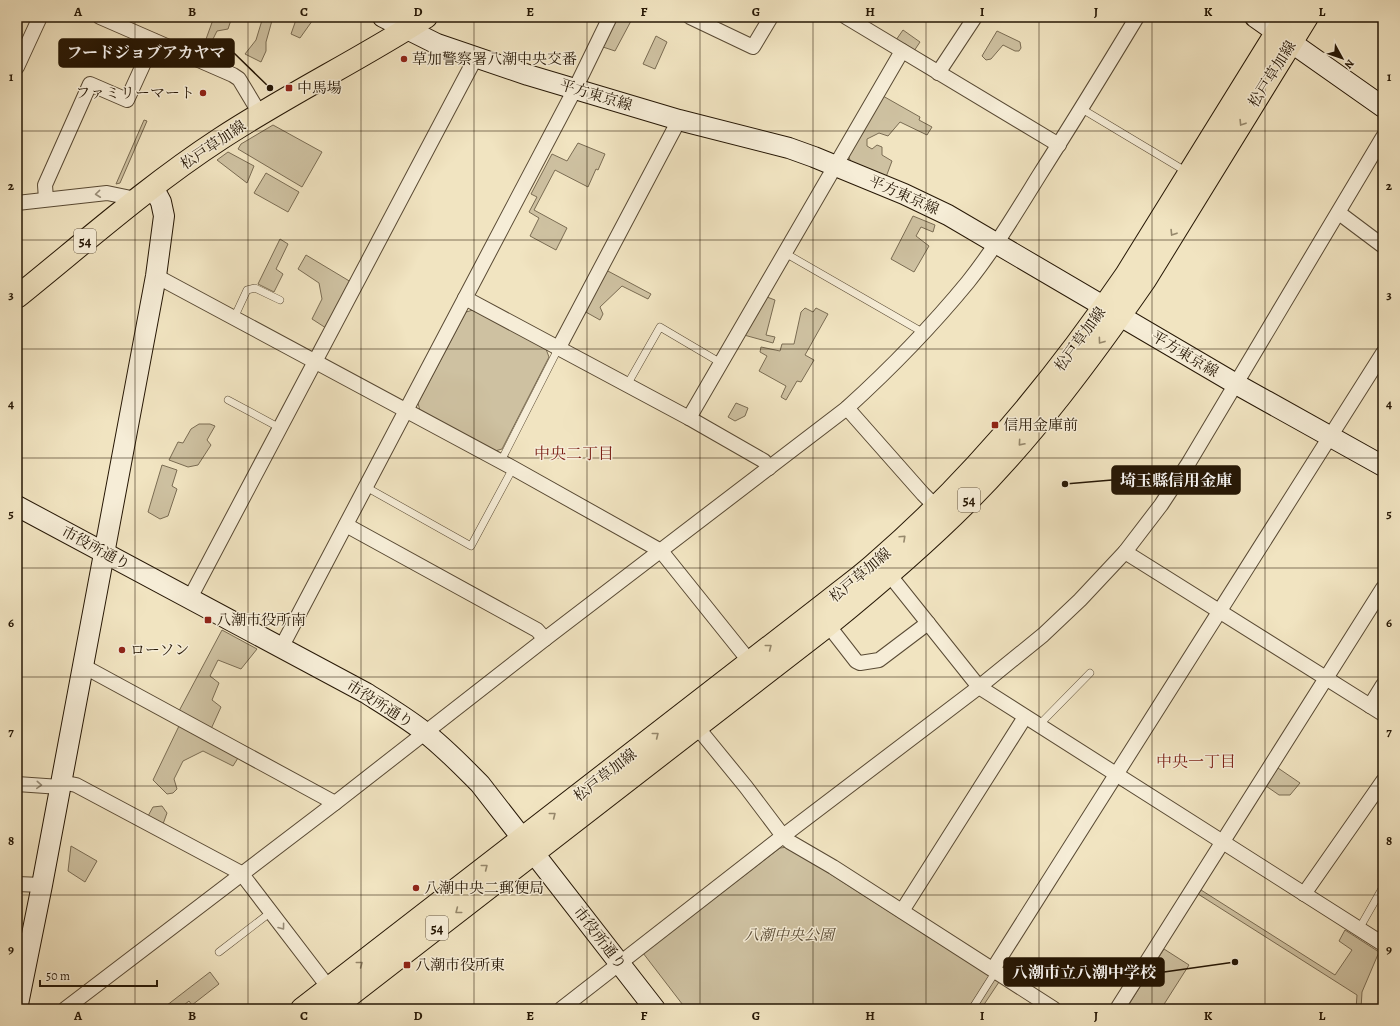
<svg xmlns="http://www.w3.org/2000/svg" width="1400" height="1026" viewBox="0 0 1400 1026" font-family="Alegreya,'Noto Serif JP',serif">
<rect width="100%" height="100%" fill="#f1e4c1"/>
<filter id="stains"><feTurbulence type="fractalNoise" baseFrequency=".005" numOctaves="4"/><feColorMatrix values="0 0 0 0 .2 0 0 0 0 .09 0 0 0 0 .02 0 0 0 .5 -.17"/></filter>
<radialGradient id="worn" r=".72"><stop offset=".6" stop-color="#630" stop-opacity="0"/><stop offset="1" stop-color="#630" stop-opacity=".3"/></radialGradient>
<g fill="#cec1a1" stroke="#7a6c53">
<path d="M214 17H232L228 29 217 31 205 55 201 53Z"/>
<path d="M263 17H273L266 42V51L261 62 245 54 256 40Z"/>
<path d="M297 17H315L300 38 291 34Z"/>
<path d="M618 17H622L631 21 615 51 603 47Z"/>
<path d="M903 30 920 42 914 51 896 40Z"/>
<path d="M997 31 1020 42 1021 48 1019 51H1015L1003 45 991 59 986 60 982 56Z"/>
<path d="M656 36 667 42 655 69 643 64Z"/>
<path d="M883 96 920 117 919 120 932 127 927 135 900 122 888 136 879 133 867 139V146L872 149 877 145 882 147V155L892 161 886 177 851 162 848 155Z"/>
<path d="M144 120 147 121 120 183 116 184Z"/>
<path d="M273 125 322 152 302 187 238 149 241 144Z"/>
<path d="M578 143 605 154 598 170 596 169 588 187 555 170 534 210 567 228 556 250 530 236 539 218 529 212 537 197 531 194 552 154 567 161Z"/>
<path d="M228 152 254 166 247 183 217 160Z"/>
<path d="M266 173 299 192 288 212 254 193Z"/>
<path d="M913 216 935 225 933 232 921 227 916 236 929 246 914 272 891 259Z"/>
<path d="M280 239 288 244 276 269 283 274 274 292 258 284Z"/>
<path d="M306 255 351 282 326 328 312 319 322 299 319 283 298 269Z"/>
<path d="M606 270 651 294 648 299 622 286 600 307 603 314 600 320 584 311Z"/>
<path d="M767 297 775 300 766 335 775 337 773 343 744 335Z"/>
<path d="M805 308 813 312 816 308 828 314 805 355 814 360 801 382 797 381 786 400 781 397 786 386 759 371 767 356 760 352 761 347 780 351 782 344H794L801 312Z"/>
<path d="M473 310 546 349 549 357 502 449 495 451 420 411 418 403 466 312Z"/>
<path d="M736 403 748 408 745 416 735 421 728 417Z"/>
<path d="M199 424H210L215 426 207 440 211 445 198 465 188 467 169 460 178 442 183 443 191 429Z"/>
<path d="M162 465 177 470 172 486 177 489 168 516 160 519 148 512Z"/>
<path d="M222 630 257 649 241 669 218 660 210 676 219 683 212 700 221 707 211 729 179 711Z"/>
<path d="M179 726 238 758 233 766 203 751 183 761 174 779 177 789 173 793 167 794 153 780Z"/>
<path d="M1278 768 1300 783 1290 795H1279L1266 786Z"/>
<path d="M162 806 167 813 163 824 148 816 153 807Z"/>
<path d="M71 846 97 861 85 882 68 871Z"/>
<path d="M788 847 999 982 981 1009H686L643 953 780 848Z"/>
<path d="M1201 890 1335 975 1352 950 1339 941 1345 930 1379 952 1362 992 1361 1009H1356L1357 995 1198 894Z"/>
<path d="M1164 949 1189 965 1161 1009H1126Z"/>
<path d="M210 972 219 984 192 1005 189 1001 179 1009H162Z"/>
</g>
<g fill="none" stroke-linecap="round" stroke-linejoin="round">
<defs>
<g id="lane">
<path d="M1082 109 1187 172"/>
<path d="M785 253 924 333"/>
<path d="M234 318 247 290 255 288 280 300"/>
<path d="M627 385 660 327 721 363"/>
<path d="M228 400 280 428"/>
<path d="M501 461 558 349"/>
<path d="M366 487 471 546 513 468"/>
<path d="M1039 725 1090 673"/>
<path d="M1359 929 1383 887"/>
<path d="M219 952 271 912"/>
<path d="M972 1009 996 971"/>
</g>
<g id="street">
<path d="M100 17 233 75 239 79 260 114"/>
<path d="M690 17 753 47 771 17"/>
<path d="M846 17 1059 145"/>
<path d="M17 67 40 17"/>
<path d="M938 73 975 17"/>
<path d="M46 199 45 185 90 84 127 100 154 41"/>
<path d="M17 203 107 193 136 199"/>
<path d="M1339 213 1383 246"/>
<path d="M156 276 513 468 661 551 750 662"/>
<path d="M465 298 689 418 764 461 769 468"/>
<path d="M558 349 679 120"/>
<path d="M847 408 923 494 936 507"/>
<path d="M689 418 902 51"/>
<path d="M346 525 537 630 545 639"/>
<path d="M1125 552 1383 714"/>
<path d="M884 568 979 687 1383 944"/>
<path d="M190 598 476 57"/>
<path d="M828 625 856 661 860 663 879 660 928 623"/>
<path d="M281 648 575 89 610 17"/>
<path d="M83 666 335 803"/>
<path d="M1370 706 1383 685"/>
<path d="M697 727 746 787 783 836 790 842 833 867 1054 1009"/>
<path d="M61 782 76 785 241 873 329 988"/>
<path d="M17 784 60 787"/>
<path d="M17 884 42 885"/>
<path d="M1304 894 1383 781"/>
<path d="M902 911 1025 717"/>
<path d="M993 969 1383 353"/>
<path d="M65 1009 335 803 545 639 847 408C890 369 931 327 968 282 995 248 1017 211 1040 174 1073 122 1105 70 1137 17"/>
<path d="M561 1009 783 836 979 687 1043 635 1080 600 1125 552 1161 505 1188 464 1383 137"/>
<path d="M1117 1009 1383 588"/>
</g>
<g id="secondary">
<path d="M383 17 437 44 528 75 679 120 789 148 814 157 904 194 948 215 1236 384 1383 466"/>
<path d="M1255 17 1383 107"/>
<path d="M17 506 366 693C385 705 405 717 423 731 444 747 462 766 480 784L655 1009"/>
<path d="M17 1009 42 885 156 276 164 216 161 202 153 187"/>
</g>
<g id="primary">
<path d="M17 297C84 243 148 186 220 139 287 95 359 60 426 17"/>
<path d="M302 1009 826 603C843 589 862 576 878 561 974 478 1055 379 1126 275L1286 17"/>
<path d="M332 1009 828 625C876 586 923 546 967 502 1034 435 1091 358 1145 280L1307 17"/>
</g>
</defs>
<use href="#lane" stroke="#594a34" stroke-width="8"/>
<use href="#street" stroke="#594a34" stroke-width="16"/>
<use href="#secondary" stroke="#261705" stroke-width="22"/>
<use href="#primary" stroke="#261705" stroke-width="24"/>
<use href="#lane" stroke="#f6edd7" stroke-width="7"/>
<use href="#street" stroke="#f6edd7" stroke-width="14"/>
<use href="#secondary" stroke="#f6edd7" stroke-width="20"/>
<use href="#primary" stroke="#f1e4c1" stroke-width="22"/>
</g>
<defs><path id="oneway-chevron" d="M-2-3.5L2.5 0L-2 3.5" fill="none" stroke-width="1.6" stroke-linecap="round" stroke-linejoin="round"/></defs>
<g stroke="#96886c">
<use href="#oneway-chevron" transform="translate(1242 123) rotate(122)"/>
<use href="#oneway-chevron" transform="translate(1173 233) rotate(122)"/>
<use href="#oneway-chevron" transform="translate(1101 341) rotate(126)"/>
<use href="#oneway-chevron" transform="translate(1021 443) rotate(131)"/>
<use href="#oneway-chevron" transform="translate(903 538) rotate(-43)"/>
<use href="#oneway-chevron" transform="translate(769 647) rotate(-38)"/>
<use href="#oneway-chevron" transform="translate(656 735) rotate(-38)"/>
<use href="#oneway-chevron" transform="translate(553 815) rotate(-38)"/>
<use href="#oneway-chevron" transform="translate(485 867) rotate(-38)"/>
<use href="#oneway-chevron" transform="translate(458 911) rotate(142)"/>
<use href="#oneway-chevron" transform="translate(360 964) rotate(-38)"/>
</g>
<g stroke="#988d78">
<use href="#oneway-chevron" transform="translate(98 194) rotate(174)"/>
<use href="#oneway-chevron" transform="translate(39 785) rotate(4)"/>
<use href="#oneway-chevron" transform="translate(282 927) rotate(53)"/>
</g>
<path fill="none" stroke="#261705" stroke-width="1" stroke-opacity="0.55" d="M135 17V1009M248 17V1009M361 17V1009M474 17V1009M587 17V1009M700 17V1009M813 17V1009M926 17V1009M1039 17V1009M1152 17V1009M1265 17V1009M17 131H1383M17 240H1383M17 349H1383M17 458H1383M17 568H1383M17 677H1383M17 786H1383M17 895H1383"/>
<g fill="#8f2418" stroke="#f6edd7" stroke-width="1.5">
<circle cx="404" cy="59" r="4"/>
<rect x="285" y="84" width="8" height="8" rx="2"/>
<circle cx="203" cy="93" r="4"/>
<rect x="991" y="421" width="8" height="8" rx="2"/>
<rect x="204" y="616" width="8" height="8" rx="2"/>
<circle cx="122" cy="650" r="4"/>
<circle cx="416" cy="888" r="4"/>
<rect x="403" y="961" width="8" height="8" rx="2"/>
</g>
<g text-anchor="middle" dominant-baseline="central" stroke-width="3" stroke-linejoin="round" paint-order="stroke">
<g fill="#f6edd7" stroke="#645744" stroke-width="1">
<rect x="74" y="229" width="22" height="24" rx="3"/>
<rect x="958" y="488" width="22" height="24" rx="3"/>
<rect x="426" y="916" width="22" height="24" rx="3"/>
</g>
<g font-size="14" font-weight="bold" fill="#261705">
<text x="85" y="241">54</text>
<text x="969" y="500">54</text>
<text x="437" y="928">54</text>
</g>
<g font-size="15" fill="#261705" stroke="#f6edd7" text-anchor="start">
<text x="412" y="59">草加警察署八潮中央交番</text>
<text x="297" y="88">中馬場</text>
<text x="195" y="93" text-anchor="end">ファミリーマート</text>
<text x="1003" y="425">信用金庫前</text>
<text x="216" y="620">八潮市役所南</text>
<text x="130" y="650">ローソン</text>
<text x="424" y="888">八潮中央二郵便局</text>
<text x="415" y="965">八潮市役所東</text>
</g>
<g font-size="15" fill="#261705" stroke="#f6edd7">
<text transform="translate(1272 74) rotate(-58)">松戸草加線</text>
<text transform="translate(596 95) rotate(17)">平方東京線</text>
<text transform="translate(213 145) rotate(-34)">松戸草加線</text>
<text transform="translate(904 195) rotate(24)">平方東京線</text>
<text transform="translate(1080 339) rotate(-54)">松戸草加線</text>
<text transform="translate(1185 354) rotate(31)">平方東京線</text>
<text transform="translate(96 548) rotate(28)">市役所通り</text>
<text transform="translate(860 575) rotate(-40)">松戸草加線</text>
<text transform="translate(380 704) rotate(32)">市役所通り</text>
<text transform="translate(605 775) rotate(-38)">松戸草加線</text>
<text transform="translate(600 938) rotate(52)">市役所通り</text>
</g>
<g font-size="15" font-style="italic" fill="#584a34" stroke="#f6edd7">
<text x="789" y="935">八潮中央公園</text>
</g>
<g font-size="16" fill="#7a1f14" stroke="#f6edd7">
<text x="574" y="454">中央二丁目</text>
<text x="1196" y="762">中央一丁目</text>
</g>
</g>
<path fill="none" stroke="#261705" stroke-width="1.5" d="M270 88L234 53M1065 484L1112 480M1235 962L1164 972"/>
<g fill="#261705" stroke="#f6edd7" stroke-width="1.5">
<circle cx="270" cy="88" r="4"/>
<circle cx="1065" cy="484" r="4"/>
<circle cx="1235" cy="962" r="4"/>
</g>
<g fill="#261705" stroke="#261705" stroke-width="1.5">
<rect x="59" y="39" width="175" height="28" rx="4"/>
<rect x="1112" y="466" width="128" height="28" rx="4"/>
<rect x="1004" y="958" width="160" height="28" rx="4"/>
</g>
<g font-size="16" text-anchor="middle" font-weight="bold" fill="#fff">
<text x="146" y="58">フードジョブアカヤマ</text>
<text x="1176" y="486">埼玉縣信用金庫</text>
<text x="1084" y="978">八潮市立八潮中学校</text>
</g>
<rect width="1400" height="1026" fill="none" stroke="#f1e4c1" stroke-width="44"/>
<g transform="translate(1342 58) rotate(130)" stroke="#f6edd7" stroke-width="3" paint-order="stroke">
<path d="M0-3L7 15L0 10L-7 15Z" fill="#261705"/>
<text y="-6" font-size="11" font-weight="bold" text-anchor="middle" fill="#261705">N</text>
</g>
<path d="M40 980v6h117v-6" fill="none" stroke="#261705" stroke-width="2"/>
<text x="46" y="980" font-size="12" fill="#261705" stroke="#f6edd7" stroke-width="3" paint-order="stroke">50 m</text>
<rect x="22" y="22" width="1356" height="982" fill="none" stroke="#261705" stroke-width="1.5"/>
<g font-size="13" text-anchor="middle" font-weight="bold" fill="#261705">
<text x="78" y="16">A</text>
<text x="192" y="16">B</text>
<text x="304" y="16">C</text>
<text x="418" y="16">D</text>
<text x="530" y="16">E</text>
<text x="644" y="16">F</text>
<text x="756" y="16">G</text>
<text x="870" y="16">H</text>
<text x="982" y="16">I</text>
<text x="1096" y="16">J</text>
<text x="1208" y="16">K</text>
<text x="1322" y="16">L</text>
<text x="11" y="81">1</text>
<text x="1389" y="81">1</text>
<text x="11" y="190">2</text>
<text x="1389" y="190">2</text>
<text x="11" y="299">3</text>
<text x="1389" y="299">3</text>
<text x="11" y="408">4</text>
<text x="1389" y="408">4</text>
<text x="11" y="518">5</text>
<text x="1389" y="518">5</text>
<text x="11" y="627">6</text>
<text x="1389" y="627">6</text>
<text x="11" y="736">7</text>
<text x="1389" y="736">7</text>
<text x="11" y="845">8</text>
<text x="1389" y="845">8</text>
<text x="11" y="954">9</text>
<text x="1389" y="954">9</text>
<text x="78" y="1020">A</text>
<text x="192" y="1020">B</text>
<text x="304" y="1020">C</text>
<text x="418" y="1020">D</text>
<text x="530" y="1020">E</text>
<text x="644" y="1020">F</text>
<text x="756" y="1020">G</text>
<text x="870" y="1020">H</text>
<text x="982" y="1020">I</text>
<text x="1096" y="1020">J</text>
<text x="1208" y="1020">K</text>
<text x="1322" y="1020">L</text>
</g>
<rect width="100%" height="100%" filter="url(#stains)"/>
<rect width="100%" height="100%" fill="url(#worn)"/>
</svg>
